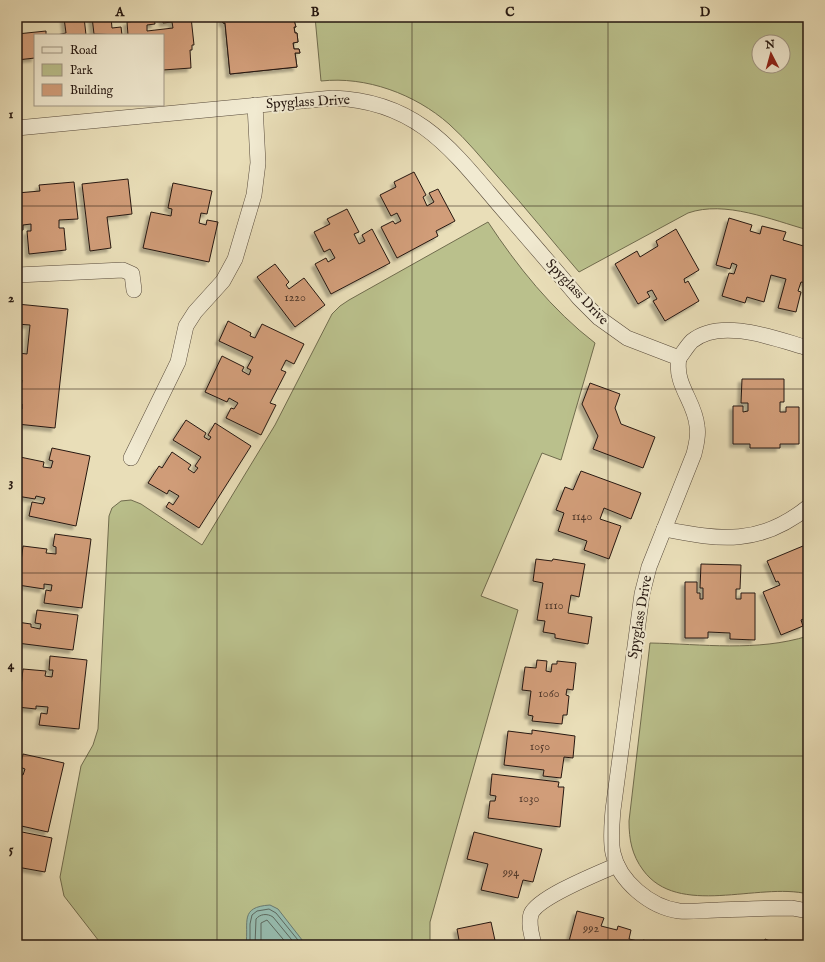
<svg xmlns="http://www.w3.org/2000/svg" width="825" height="962" viewBox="0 0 825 962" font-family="'IM FELL English',serif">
<defs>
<filter id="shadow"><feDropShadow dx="-3.5" dy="3.5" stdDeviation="1" flood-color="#0004"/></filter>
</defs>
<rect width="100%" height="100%" fill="#e9deb8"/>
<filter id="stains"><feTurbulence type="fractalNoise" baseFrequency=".005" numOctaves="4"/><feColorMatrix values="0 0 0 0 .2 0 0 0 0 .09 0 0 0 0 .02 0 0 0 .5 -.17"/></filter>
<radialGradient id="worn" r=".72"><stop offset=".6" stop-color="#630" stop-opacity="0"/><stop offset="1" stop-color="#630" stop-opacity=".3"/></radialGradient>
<g fill="#bac08c" stroke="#706c4e" fill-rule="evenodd">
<path d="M315 17H808V230C772 220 725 200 688 213L579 272C552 241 526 208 498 177 482 159 467 140 449 124 415 94 366 76 321 81ZM759 42H783V66H759Z"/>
<path d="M488 222C517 266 552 310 595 343L561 460 542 453 481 596 518 610 430 922V945H102L64 896 60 877 81 766 93 745 98 729 109 516 112 508 121 501 131 500 141 504 202 545 275 425 332 314 340 306 349 300Z"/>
<path d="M808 636V894C758 882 678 918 643 870 632 855 629 840 629 821L650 643C702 644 757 652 808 636Z"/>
</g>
<path fill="#97bcaf" stroke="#6a7a70" d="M270 905 278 909 306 945H246C249 922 239 907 270 905Z"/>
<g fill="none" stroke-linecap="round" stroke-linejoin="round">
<g stroke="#5e6a60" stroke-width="1">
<path d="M250 945V924L252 915 257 911 269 909 276 913 302 945"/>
<path d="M255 945 256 919C260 914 267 913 273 917L296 945"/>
<path d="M261 945V923L267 920 288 945"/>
</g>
</g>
<g fill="#d19d79" stroke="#261811" fill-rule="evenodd" filter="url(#shadow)">
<path d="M84 17 86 35H57L66 33 64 18Z"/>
<path d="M92 17H111L112 28 121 27 122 35 94 34Z"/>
<path d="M135 17H154L155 24 147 25V31L173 28 172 22 163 23V17H191L194 45H192V50H190L191 68 163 70V35H128L127 22 136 21Z"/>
<path d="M222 17H293L296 27H294L295 33H297L298 42 293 43 294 49H299L300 53H295L297 67 230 74 225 23H223ZM250 19 251 32 244 33V24L234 25V21ZM253 45 254 58 247 59 246 49 237 50V47Z"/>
<path d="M222 17H293L296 27H294L295 33H297L298 42 293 43 294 49H299L300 53H295L297 67 230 74 225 23H223Z"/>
<path d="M46 31V35H35V58L17 60V34Z"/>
<path d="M414 172 426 195 423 197 427 206 434 202 429 193 438 189 455 221 436 231 438 236 397 258 381 227 393 221 395 224 401 221 397 213 391 216 380 195 396 187 394 182Z"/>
<path d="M128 179 132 214 107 217 111 248 90 251 82 184Z"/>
<path d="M74 182 78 219 59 220V228H64L66 250 29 254 27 231H31V224L23 225V230L17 231V193L40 191 39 185Z"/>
<path d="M173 183 212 191 207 214 201 213 199 223 206 225 207 220 218 222 209 262 143 248 151 212 171 216 172 209 168 208Z"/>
<path d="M347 209 359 232 354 234 359 244 365 241 362 235 372 229 390 263 331 294 315 264 326 258 328 262 335 258 330 249 324 252 314 232 330 224 327 219Z"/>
<path d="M729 218 752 225 750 231 760 234 762 226 786 232 783 240 807 247 808 242V291L805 290 807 283 801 282 798 291 801 292 796 312 778 308 786 279 771 275 764 302 747 297 745 303 722 296 729 273 734 274 737 265 732 263 730 269 716 265Z"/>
<path d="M676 229 699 270 684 279 685 283 688 281 699 301 665 321 653 301 657 299 652 290 647 292 650 297 638 304 615 264 637 251 640 257 658 246 656 241Z"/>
<path d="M275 264 289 282 286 285 289 289 304 278 325 305 295 327 257 277Z"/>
<path d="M17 304 68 309 55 428 17 424V408L22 409V404H19L22 380 18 379 17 385V347H19L18 353 27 354 30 325 17 324Z"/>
<path d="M228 321 251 333 250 336 255 338 262 324 304 344 294 364 286 360 281 370 286 372 270 403 276 405 261 435 226 418 231 408 234 409 238 403 229 398 227 402 205 392 222 356 244 367 242 371 249 375 251 370 247 368 253 357 219 341Z"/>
<path d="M742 379H784V402H780V412H786V407H799V444H780V448H750V444H733V406H743V412L748 411V403H741Z"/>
<path d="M590 383 620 394 615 408 621 424 655 437 643 468 593 449 598 436 582 404Z"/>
<path d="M186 420 206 433 204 437 209 440 211 437 208 435 215 423 251 446 199 528 166 507 169 502 173 505 179 496 169 490 167 494 148 483 159 466 162 468 172 452 191 465 188 469 194 473 198 468 195 466 201 457 173 440Z"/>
<path d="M52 448 90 456 76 526 29 516 32 502 43 504 45 498 36 496 35 499 17 496V474L20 457 44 462 43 467 51 468 53 461 49 460Z"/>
<path d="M581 471 641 493 631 519 604 508 600 519 621 526 609 559 584 550 587 541 558 531 564 513 556 510 565 487 573 490Z"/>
<path d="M55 534 91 539 82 608 44 603 46 590 51 591 52 585 44 584V589L18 585 23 546 47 549 46 553 56 554V547L53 546Z"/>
<path d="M803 546 808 557V617L801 620 803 626 781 635 763 592 780 585 778 581 776 582 767 561Z"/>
<path d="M536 559 552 561 553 559 585 564 579 597 571 595 568 613 592 617 588 644 555 638V634L543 632 545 621 537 620 543 583 533 581Z"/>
<path d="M701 564 741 565 740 589H736V599H741V593H755V640L730 639V633L708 632V638H685V582H697V593H700V599H703V588H700Z"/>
<path d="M37 610 78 615 73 650 17 643V622L31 624V627L40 629 41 624 35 623Z"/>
<path d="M50 656 87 660 79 729 39 725 41 713 47 714 48 707 36 706V709L17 707V687H21L23 669 46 671 45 676 52 677 53 670H49Z"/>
<path d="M537 660 547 661 546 671 551 672 552 664H557V661L576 663 573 690 567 689 566 695 569 696 567 715H563L562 724 532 721 533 716 528 715 531 691 522 690 525 667 536 668Z"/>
<path d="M532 730 575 736 573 758 564 757 561 778 543 776 544 770 504 765 508 731 532 734Z"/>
<path d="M23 754 64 763 48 832 17 825V774L23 775 25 769 20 767Z"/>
<path d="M492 774 559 782 558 787H564L560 827 488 818 490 801H495L496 796 490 795Z"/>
<path d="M17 831 52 838 45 872 17 867Z"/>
<path d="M474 832 542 849 533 882 523 880 518 898 481 890 488 864 467 859Z"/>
<path d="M577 911 604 918 601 926 617 930 618 926 631 930 629 939 642 942 643 940 655 943 654 945H568Z"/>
<path d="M491 922 496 945H458L457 941 459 940 457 929Z"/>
<path d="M765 939 780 945H763Z"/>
</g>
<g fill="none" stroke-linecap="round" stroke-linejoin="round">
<defs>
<g id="street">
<path d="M17 128 333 98C416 101 450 147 500 206 526 236 553 267 579 298L599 318 627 338 679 358C674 385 695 401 697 426 699 436 696 445 694 454L649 567 642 594 613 810C612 824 610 839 613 853 619 881 650 907 679 911 692 912 705 910 718 910 743 909 768 908 792 908L808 911"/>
<path d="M17 275 123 270 132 274 134 290"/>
<path d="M679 358C683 353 687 346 692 341 721 317 776 339 808 348"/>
<path d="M131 458 178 362 186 326 195 312 223 281 235 259 254 195 258 163 255 105"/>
<path d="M664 529C720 540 760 546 808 507"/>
<path d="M534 945C532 936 528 924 531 914 538 897 599 873 617 865"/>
</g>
</defs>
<use href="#street" stroke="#574a3b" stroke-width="16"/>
<use href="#street" stroke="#f1ead1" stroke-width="15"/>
</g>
<path fill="none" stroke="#261811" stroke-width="1" stroke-opacity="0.55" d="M217 17V945M412 17V945M608 17V945M17 206H808M17 389H808M17 573H808M17 756H808"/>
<g text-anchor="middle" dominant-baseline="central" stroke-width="4" stroke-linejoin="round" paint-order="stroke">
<g font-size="12" fill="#51392b">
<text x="295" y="297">1220</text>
<text x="582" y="516">1140</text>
<text x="554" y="605">1110</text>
<text x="549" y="693">1060</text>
<text x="540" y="746">1050</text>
<text x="529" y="798">1030</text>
<text x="511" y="872">994</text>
<text x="591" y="928">992</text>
</g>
<g font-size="14" fill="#261811" stroke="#f1ead1">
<text transform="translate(308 102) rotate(-3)">Spyglass Drive</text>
<text transform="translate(577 292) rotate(47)">Spyglass Drive</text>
<text transform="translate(640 617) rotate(-80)">Spyglass Drive</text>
</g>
</g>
<rect width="825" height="962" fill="none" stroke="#e9deb8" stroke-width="44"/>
<rect x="34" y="34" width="130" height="72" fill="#f1ead1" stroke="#a09684"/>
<rect x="42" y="47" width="20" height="6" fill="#f1ead1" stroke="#a09684"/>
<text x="70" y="54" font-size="12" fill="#261811">Road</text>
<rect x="42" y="64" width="20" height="12" fill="#bac08c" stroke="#a09684"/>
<text x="70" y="74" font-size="12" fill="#261811">Park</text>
<rect x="42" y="84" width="20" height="12" fill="#d19d79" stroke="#a09684"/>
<text x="70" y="94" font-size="12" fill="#261811">Building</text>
<g transform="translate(771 54) rotate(354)"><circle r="19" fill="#f1ead1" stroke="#a09684"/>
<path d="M0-3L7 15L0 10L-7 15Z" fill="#8f2418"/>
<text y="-6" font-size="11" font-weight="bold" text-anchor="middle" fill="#261811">N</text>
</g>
<rect x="22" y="22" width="781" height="918" fill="none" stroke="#261811" stroke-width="1.5"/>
<g font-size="13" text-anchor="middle" font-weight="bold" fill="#261811">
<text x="120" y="16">A</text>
<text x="315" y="16">B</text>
<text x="510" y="16">C</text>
<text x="705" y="16">D</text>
<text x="11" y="118">1</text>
<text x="11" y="302">2</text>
<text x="11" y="486">3</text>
<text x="11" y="669">4</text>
<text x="11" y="853">5</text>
</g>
<rect width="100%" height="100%" filter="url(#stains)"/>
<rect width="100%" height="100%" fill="url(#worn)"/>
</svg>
